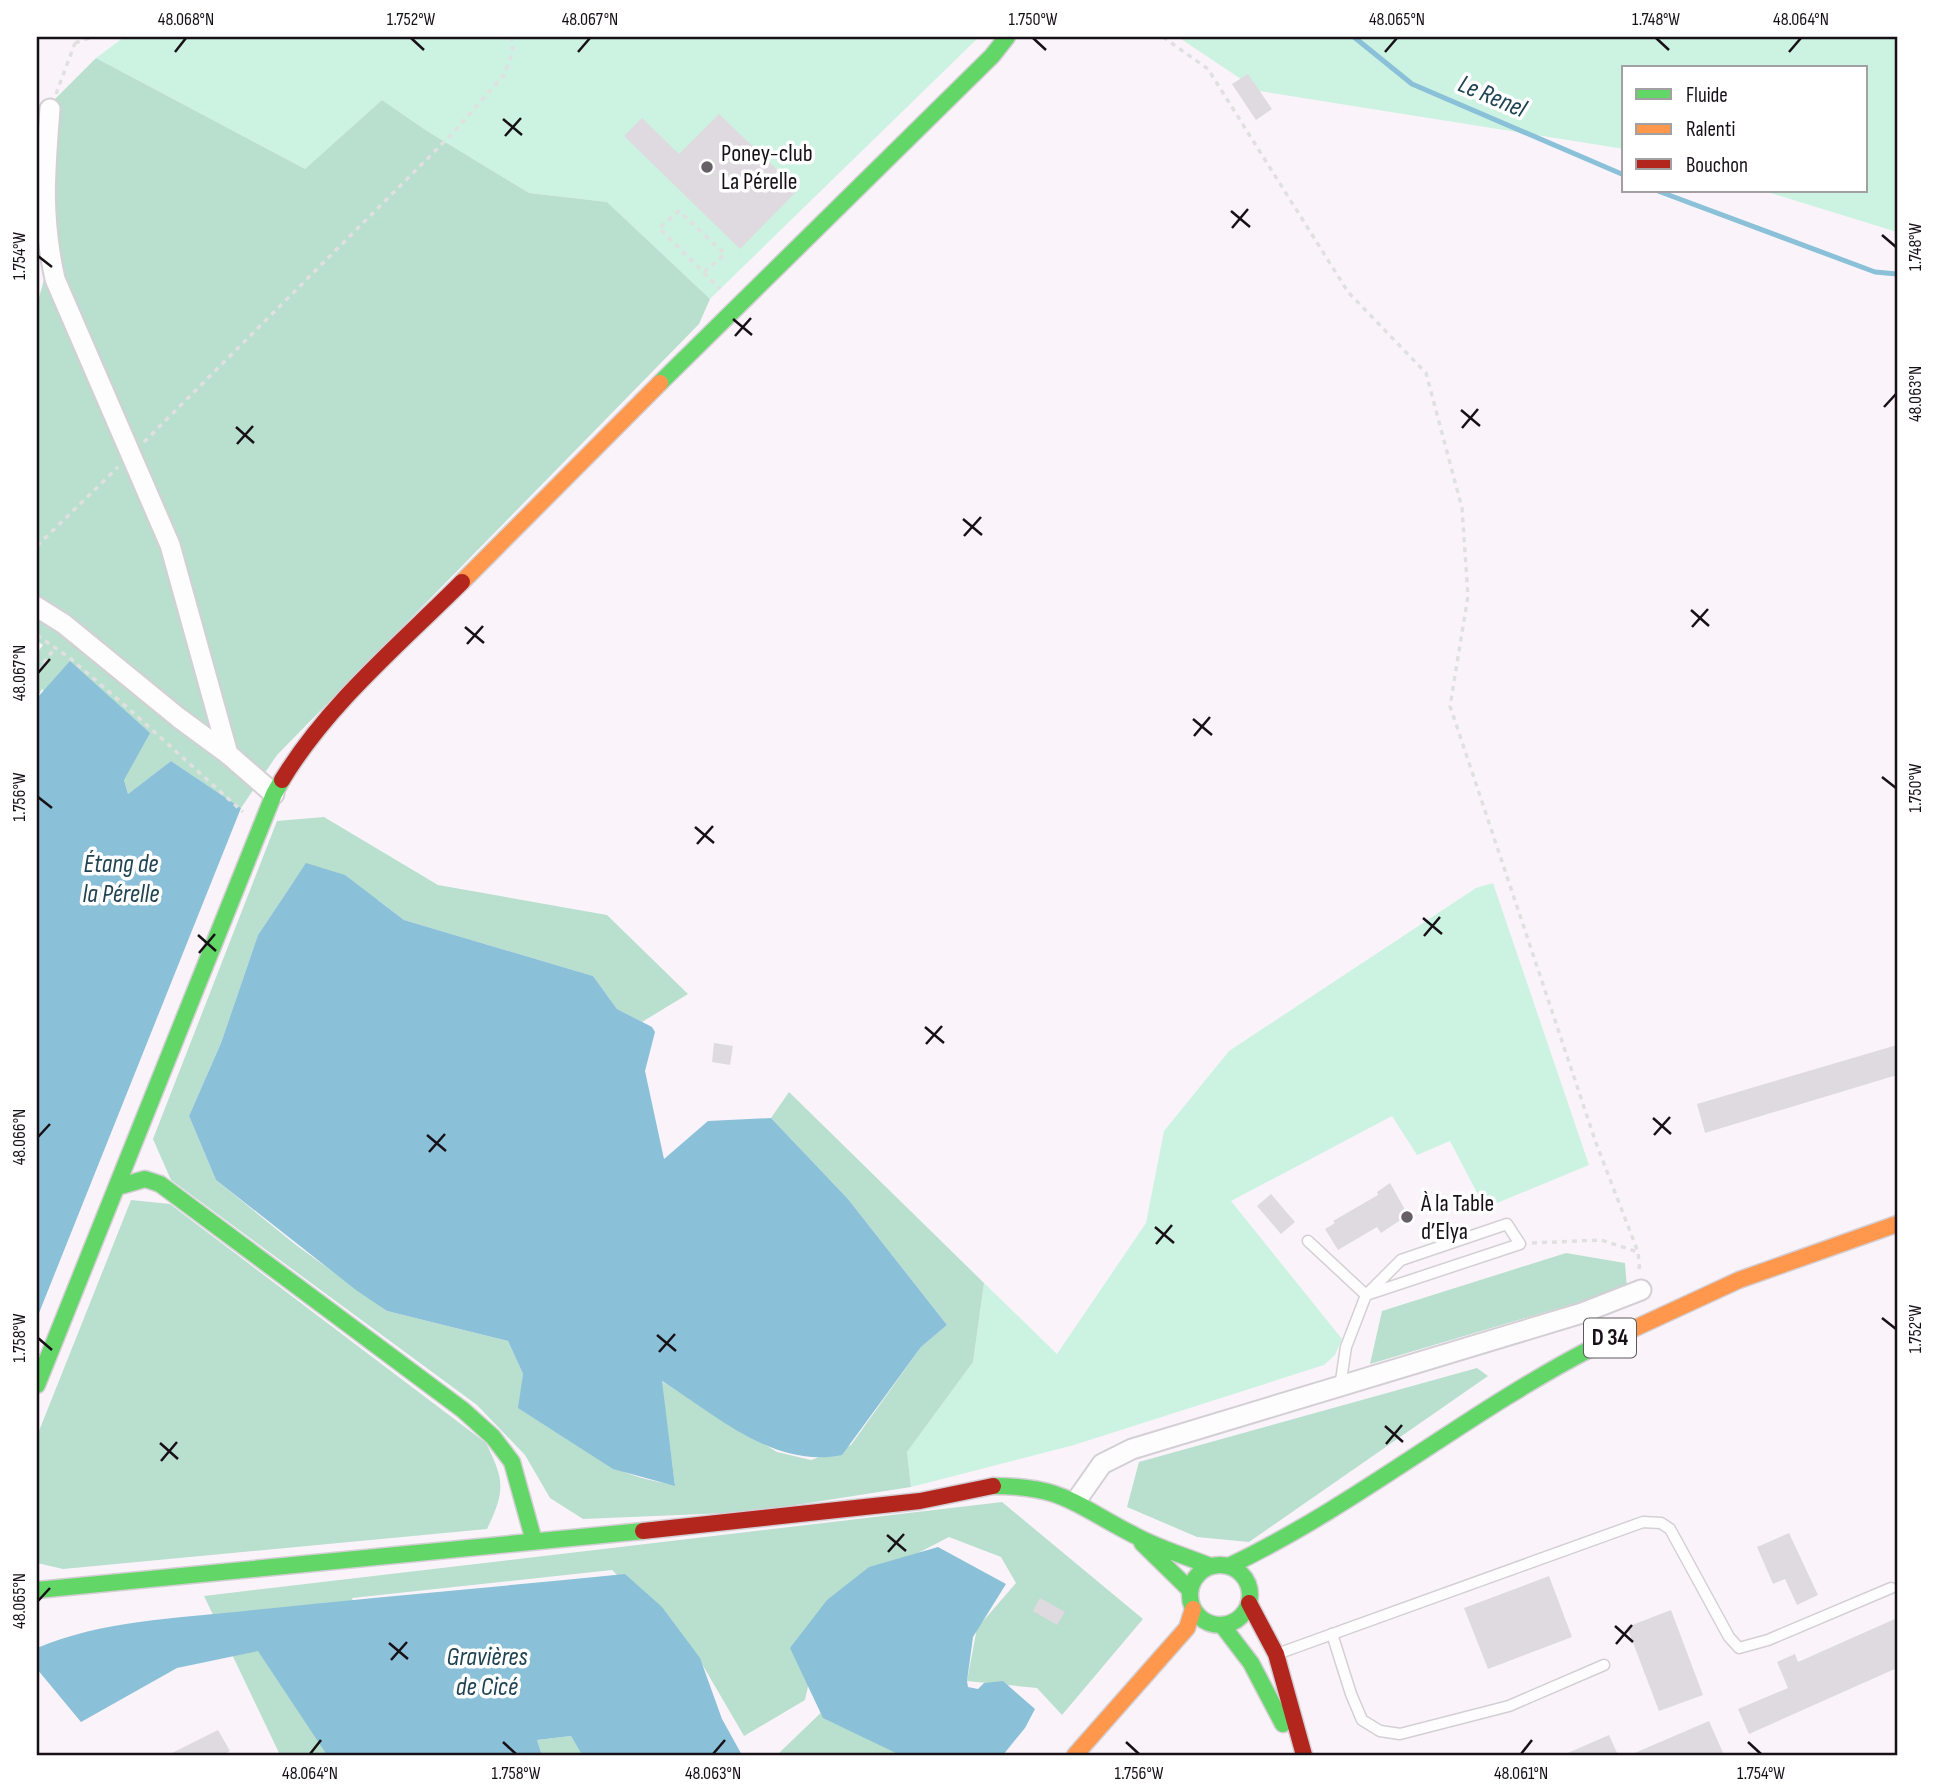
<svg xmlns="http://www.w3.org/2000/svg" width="1934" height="1792" viewBox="0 0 1934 1792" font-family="'Sofia Sans Condensed',sans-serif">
<rect width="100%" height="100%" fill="#faf4fa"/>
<g fill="#ccf2e1">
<path d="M124 37H979L710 299 607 202 529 193 427 131 382 100 305 169 96 58Z"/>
<path d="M1178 37H1897V232L1764 191H1866V68H1624V149L1259 91Z"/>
<path d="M1493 883 1589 1165 1485 1208 1450 1141 1417 1155 1392 1116 1231 1201 1342 1339 1335 1355 1324 1365 1074 1445 911 1487 907 1452 973 1362 984 1283 1057 1354 1146 1223 1164 1131 1229 1051 1476 888Z"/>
</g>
<g fill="#b9dfce">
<path d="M96 58 305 169 382 100 427 131 529 193 607 202 710 299 699 324 277 755 241 808 171 761 128 794 124 780 42 689 37 698V653L43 645 37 641V305L45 276 43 111Z"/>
<path d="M324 817 438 885 607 915 688 994 642 1022 617 1009 593 976 404 920 378 900 294 881 258 935 221 1043 189 1116 216 1180 296 1245 387 1311 508 1341 523 1374 522 1383C576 1441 592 1472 675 1485L661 1381 777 1452 811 1460 851 1445 921 1347 947 1325 848 1199 771 1118 789 1092 984 1283 973 1362 907 1452 911 1487 751 1512 583 1519 550 1498 525 1455 477 1405 171 1180 153 1139 277 821Z"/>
<path d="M131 1200 170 1204 486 1443C505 1481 505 1491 487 1529L63 1569 37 1563V1436Z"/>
<path d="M1566 1253 1625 1263 1627 1288 1370 1364 1382 1311Z"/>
<path d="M1477 1368 1488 1376 1249 1542 1197 1537 1127 1507 1139 1462Z"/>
<path d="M1002 1502 1143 1619 1062 1715 1037 1688 967 1681 977 1628 1016 1583 1001 1557 949 1537 827 1600 805 1700 744 1736 695 1652 612 1570 352 1598 390 1725 404 1755H280L204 1596Z"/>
<path d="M832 1702 957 1755H777Z"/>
<path d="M571 1736 582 1755H542L537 1740Z"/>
</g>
<g fill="#8bc0d9">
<path d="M70 661 150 733 124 780 128 794 171 761 241 808 37 1318V698Z"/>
<path d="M306 863 345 875 404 920 593 976 617 1009 652 1027 655 1032 645 1071 664 1159 708 1121 771 1118 848 1199 947 1325 921 1347 842 1455C774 1469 716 1415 662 1381L675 1486 613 1469 518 1408 523 1374 508 1341 387 1311 356 1290 216 1180 189 1116 221 1043 258 935Z"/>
<path d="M938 1547 1006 1584 973 1637 967 1681 968 1687 978 1689 984 1683 1003 1681 1035 1709 1025 1728 1003 1755H900L823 1718 790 1648 827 1600 869 1567Z"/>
<path d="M625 1574 662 1607 700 1658 722 1719 742 1755H582L571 1736 537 1740 542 1755H327L258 1651 177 1668 81 1722 37 1669V1648C100 1621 177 1618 245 1611 371 1597 498 1587 625 1574Z"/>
</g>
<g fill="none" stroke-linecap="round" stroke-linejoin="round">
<g stroke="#8bc0d9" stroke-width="5">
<path d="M1354 37 1412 84 1624 175"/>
<path d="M1658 191 1875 272 1897 274"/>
</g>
</g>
<g fill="#dfdae0">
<path d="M1248 74 1272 109 1256 120 1232 84Z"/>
<path d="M719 114 798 190 740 249 624 136 642 118 679 154Z"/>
<path d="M714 1043 733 1046 730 1065 712 1062Z"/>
<path d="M1897 1045V1075L1705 1133 1697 1104Z"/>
<path d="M1390 1183 1408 1215 1381 1233 1377 1227 1338 1250 1325 1229 1335 1223 1333 1221 1378 1195 1377 1192Z"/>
<path d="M1271 1194 1295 1222 1281 1234 1257 1206Z"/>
<path d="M1789 1533 1818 1595 1797 1605 1785 1579 1773 1584 1757 1547Z"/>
<path d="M1549 1576 1572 1637 1488 1669 1464 1608Z"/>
<path d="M1040 1598 1065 1612 1057 1625 1033 1611Z"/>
<path d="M1671 1610 1703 1695 1659 1711 1627 1627Z"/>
<path d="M1897 1618V1668L1749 1734 1738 1709 1788 1688 1777 1662 1795 1654 1798 1662Z"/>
<path d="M1709 1721 1724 1755H1630Z"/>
<path d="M218 1730 230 1751 222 1755H168Z"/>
<path d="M1609 1735 1618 1755H1563Z"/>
</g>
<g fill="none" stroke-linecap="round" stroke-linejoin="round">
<defs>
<g id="lane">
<path d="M1308 1241 1366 1295"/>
<path d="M1340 1387 1346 1347 1366 1295 1401 1260 1507 1224 1520 1244 1366 1295"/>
<path d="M1332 1634 1351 1694 1362 1720 1380 1731 1400 1734 1509 1706 1604 1665"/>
<path d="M1277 1654 1643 1522 1661 1523 1670 1529 1729 1637 1739 1648 1768 1640 1891 1588"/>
</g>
<g id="street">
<path d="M50 109C45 173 41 215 55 279L170 545 228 754"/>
<path d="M37 607 64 624 179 718 228 754 274 794"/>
<path d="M1076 1501 1102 1464 1132 1449 1582 1313 1641 1290"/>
</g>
<g id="fast">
<path d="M660 383 992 56 1007 37"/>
<path d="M117 1187 145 1179 160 1184 463 1410 493 1437 512 1462 534 1541"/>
<path d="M37 1385 274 794 282 780"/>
<path d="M993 1486C1064 1486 1075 1505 1134 1535 1158 1548 1185 1556 1210 1566"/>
<path d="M1142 1543 1190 1590"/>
<circle cx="1220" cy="1595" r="30"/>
<path d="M1229 1566C1357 1505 1466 1413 1592 1348"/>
<path d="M37 1590 643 1531"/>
<path d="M1222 1625 1251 1663 1283 1724"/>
</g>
<g id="slow">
<path d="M462 582 660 383"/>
<path d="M1592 1348 1739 1280 1897 1224"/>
<path d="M1075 1755 1187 1628 1193 1609"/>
</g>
<g id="jam">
<path d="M282 780C328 704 400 644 462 582"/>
<path d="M643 1531 920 1501 993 1486"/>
<path d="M1249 1603 1276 1654 1304 1755"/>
</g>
</defs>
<use href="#lane" stroke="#d4cfd5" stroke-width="13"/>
<use href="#street" stroke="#d4cfd5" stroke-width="23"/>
<use href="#fast" stroke="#d4cfd5" stroke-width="19"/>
<use href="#slow" stroke="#d4cfd5" stroke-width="19"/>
<use href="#jam" stroke="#d4cfd5" stroke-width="19"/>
<g stroke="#e1e0e1" stroke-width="3.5" stroke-dasharray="5 5" stroke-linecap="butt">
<path d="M1163 37 1208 69 1348 292 1426 373 1462 508 1468 596 1450 706 1596 1143 1638 1252 1640 1274"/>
<path d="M75 43 92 37"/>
<path d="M56 94 75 43 74 37"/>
<path d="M704 272 725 254 679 211 659 228 720 289"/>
<path d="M144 442 450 136 504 75 513 51 511 37"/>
<path d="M37 546 118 467"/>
<path d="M37 635 71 659 129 709 243 812"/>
<path d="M37 671 55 648"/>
<path d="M1532 1243 1601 1240 1638 1252"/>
</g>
<use href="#lane" stroke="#fefdfe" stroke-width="10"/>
<use href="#street" stroke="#fefdfe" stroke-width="19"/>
<use href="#fast" stroke="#63d668" stroke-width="16"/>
<use href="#slow" stroke="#ff974d" stroke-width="16"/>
<use href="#jam" stroke="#b3261e" stroke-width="16"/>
</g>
<path fill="none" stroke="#171117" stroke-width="2.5" d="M411 38 424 50M1033 38 1046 50M1656 38 1669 50M175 52 186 38M578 52 590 38M1385 52 1397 38M1789 52 1801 38M503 119 522 135M505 136 521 118M1231 211 1250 227M1232 228 1248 209M1882 235 1896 247M38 256 52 267M733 319 752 335M735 336 751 318M1884 407 1896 394M1461 410 1480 426M236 427 254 443M1462 428 1478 409M237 444 253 426M963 519 982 535M964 536 981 517M1691 610 1709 626M465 627 484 643M1692 627 1708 609M467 644 483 626M38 673 50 659M1193 719 1212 735M1194 736 1210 717M1882 777 1896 788M38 797 52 808M695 827 714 843M697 844 713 826M1423 918 1442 934M198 935 216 951M1424 936 1440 917M199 953 215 934M925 1027 944 1043M926 1044 942 1026M1653 1118 1671 1134M427 1135 446 1151M1654 1135 1670 1117M38 1137 50 1124M429 1152 445 1134M1155 1227 1174 1243M1156 1244 1172 1225M1882 1318 1896 1329M657 1335 676 1351M38 1338 52 1350M659 1352 675 1334M1385 1426 1403 1442M160 1443 178 1459M1386 1444 1402 1425M161 1461 177 1442M887 1535 906 1551M888 1552 904 1534M38 1601 50 1588M1615 1626 1633 1642M389 1643 408 1659M1616 1644 1632 1625M391 1660 407 1642M503 1742 516 1754M1126 1742 1139 1754M1748 1742 1761 1754M310 1754 321 1740M713 1754 725 1740M1521 1754 1532 1740"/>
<g fill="#666066" stroke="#fff" stroke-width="2.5">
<circle cx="707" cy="167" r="7"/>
<circle cx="1407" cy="1217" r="7"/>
</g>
<g text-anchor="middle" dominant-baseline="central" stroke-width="7" stroke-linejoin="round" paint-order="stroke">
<rect fill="#fff" stroke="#5d585d" stroke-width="2" x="1584" y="1318.5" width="52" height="39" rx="5"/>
<g font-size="23" font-weight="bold" fill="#171117">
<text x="1610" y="1338">D 34</text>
</g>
<g font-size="24" fill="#171117" stroke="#fff" text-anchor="start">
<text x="721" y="153">Poney-club<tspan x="721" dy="28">La Pérelle</tspan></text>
<text x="1421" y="1203">À la Table<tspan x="1421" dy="28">d’Elya</tspan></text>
</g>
<g font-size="26" font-style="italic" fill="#1f4352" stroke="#fff">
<text transform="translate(1492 97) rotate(23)">Le Renel</text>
<text x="121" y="864">Étang de<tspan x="121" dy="30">la Pérelle</tspan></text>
<text x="487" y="1657">Gravières<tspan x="487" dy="30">de Cicé</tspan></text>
</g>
</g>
<rect width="1934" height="1792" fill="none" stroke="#ffffff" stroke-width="77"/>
<rect x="1622" y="66" width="245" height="126" fill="#ffffff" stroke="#a2a0a2" stroke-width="2"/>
<rect x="1636" y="89" width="35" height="10" fill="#63d668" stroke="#a2a0a2" stroke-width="2"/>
<text x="1686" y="102" font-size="21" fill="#171117">Fluide</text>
<rect x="1636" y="124" width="35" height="10" fill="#ff974d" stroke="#a2a0a2" stroke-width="2"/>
<text x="1686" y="136" font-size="21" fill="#171117">Ralenti</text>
<rect x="1636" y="159" width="35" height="10" fill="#b3261e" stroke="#a2a0a2" stroke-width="2"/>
<text x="1686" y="172" font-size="21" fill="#171117">Bouchon</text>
<rect x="38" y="38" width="1858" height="1716" fill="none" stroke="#171117" stroke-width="2.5"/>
<g font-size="18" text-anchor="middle" fill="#171117">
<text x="186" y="25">48.068°N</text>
<text x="411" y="25">1.752°W</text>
<text x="590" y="25">48.067°N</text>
<text x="1033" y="25">1.750°W</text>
<text x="1397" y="25">48.065°N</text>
<text x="1656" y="25">1.748°W</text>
<text x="1801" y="25">48.064°N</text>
<text transform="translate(1915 247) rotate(-90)" y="6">1.748°W</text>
<text transform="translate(19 256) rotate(-90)" y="6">1.754°W</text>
<text transform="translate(1915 394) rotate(-90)" y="6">48.063°N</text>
<text transform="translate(19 673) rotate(-90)" y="6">48.067°N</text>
<text transform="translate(1915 788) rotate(-90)" y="6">1.750°W</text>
<text transform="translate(19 797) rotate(-90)" y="6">1.756°W</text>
<text transform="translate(19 1137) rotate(-90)" y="6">48.066°N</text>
<text transform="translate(1915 1329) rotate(-90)" y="6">1.752°W</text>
<text transform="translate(19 1338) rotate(-90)" y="6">1.758°W</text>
<text transform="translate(19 1601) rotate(-90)" y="6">48.065°N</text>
<text x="310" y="1779">48.064°N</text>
<text x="516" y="1779">1.758°W</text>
<text x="713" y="1779">48.063°N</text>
<text x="1139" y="1779">1.756°W</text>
<text x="1521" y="1779">48.061°N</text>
<text x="1761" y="1779">1.754°W</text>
</g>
</svg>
